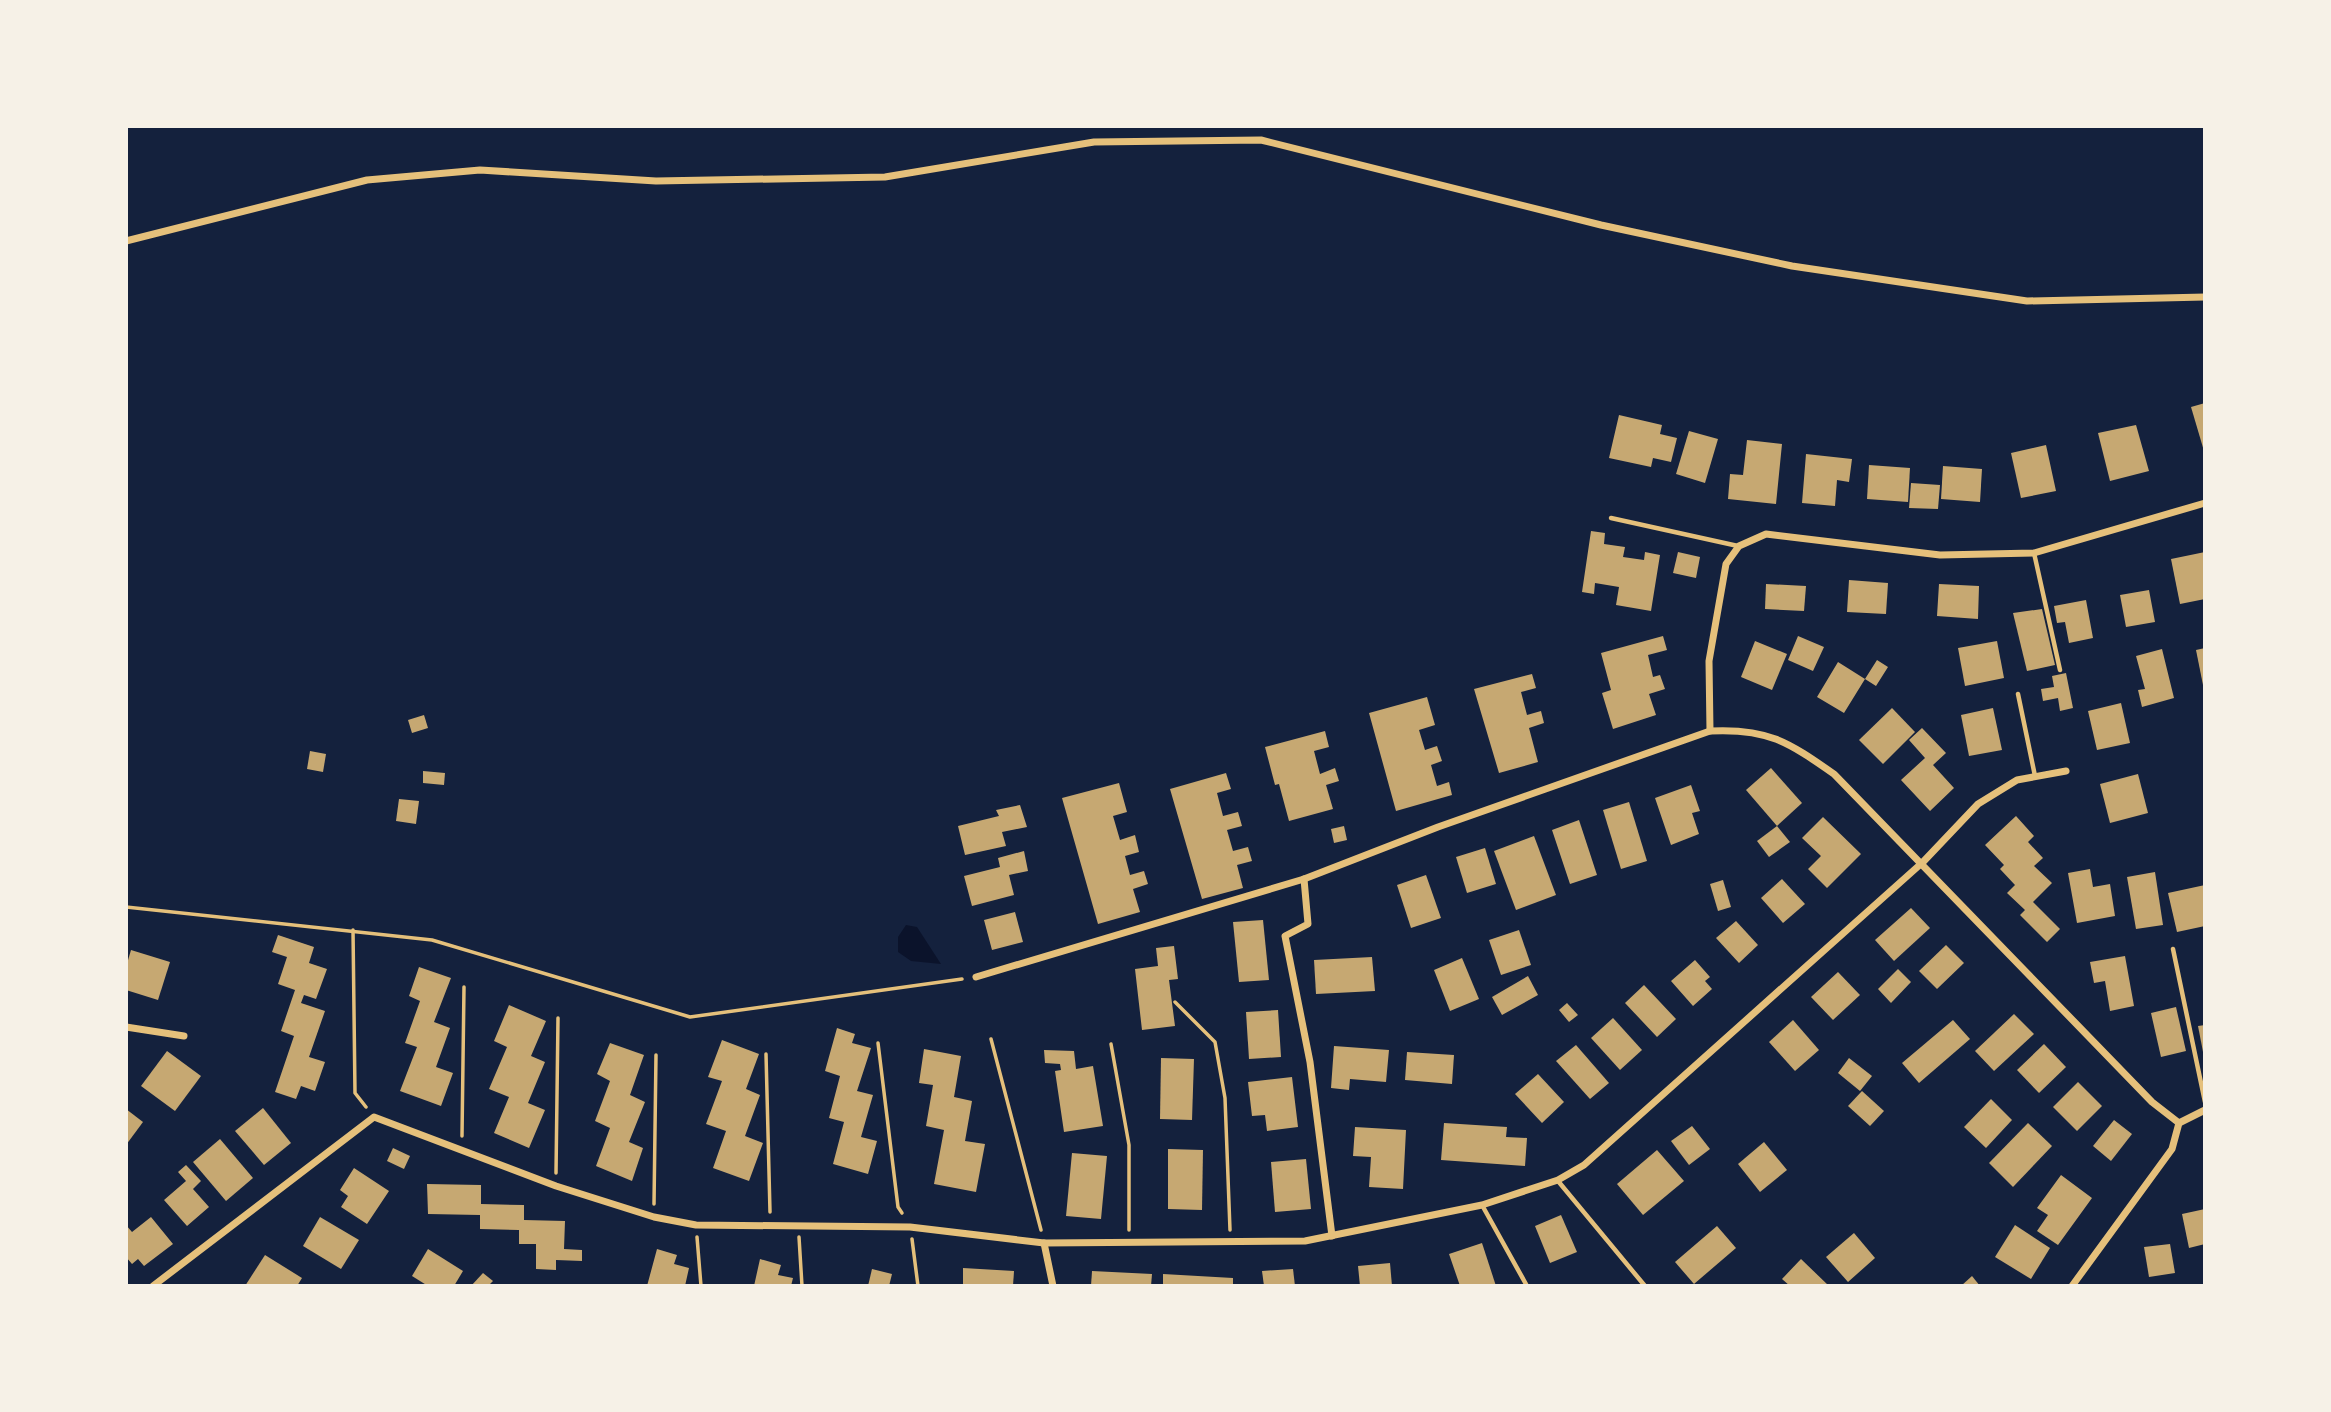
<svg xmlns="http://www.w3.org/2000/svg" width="2331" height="1412" viewBox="0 0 2331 1412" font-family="'Alegreya Sans',sans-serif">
<rect width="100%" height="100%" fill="#14213d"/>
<path fill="#0b132b" d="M906 925 917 927 941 964 911 961 898 952V937Z"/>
<g fill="#c6a872">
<path d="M2205 403V451H2204L2191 407Z"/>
<path d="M1619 415 1662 425 1660 434 1677 438 1671 462 1653 458 1651 467 1609 458Z"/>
<path d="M2136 425 2149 471 2110 481 2098 433Z"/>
<path d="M1689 431 1718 439 1705 483 1676 474Z"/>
<path d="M1747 440 1782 444 1776 504 1728 499 1730 474 1743 475Z"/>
<path d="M2046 445 2056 491 2021 498 2011 453Z"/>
<path d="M1806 454 1852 459 1849 482 1837 480 1835 506 1802 503Z"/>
<path d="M1869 465 1910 468 1908 502 1867 499Z"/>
<path d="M1943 466 1982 469 1980 502 1941 499Z"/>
<path d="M1911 483 1940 485 1938 509 1909 508Z"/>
<path d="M1591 531 1605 533 1604 544 1625 547 1623 557 1644 560 1645 552 1660 555 1651 611 1616 605 1619 587 1595 583 1594 594 1582 592Z"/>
<path d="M1678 552 1700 557 1696 578 1673 573Z"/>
<path d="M2205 552V599L2180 604 2171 559Z"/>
<path d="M1849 580 1888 583 1886 614 1847 612Z"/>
<path d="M1766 584 1806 586 1804 611 1765 609Z"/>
<path d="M1939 584 1979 586 1978 619 1937 616Z"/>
<path d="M2149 590 2155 622 2126 627 2120 595Z"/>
<path d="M2086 600 2093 638 2069 643 2065 622 2057 623 2054 606Z"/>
<path d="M2042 609 2055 665 2027 671 2013 613Z"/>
<path d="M1663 636 1667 650 1648 655 1653 677 1660 675 1665 689 1649 694 1656 715 1613 729 1602 693 1611 690 1601 653Z"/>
<path d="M1798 636 1824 647 1813 671 1788 660Z"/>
<path d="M1755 641 1787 654 1772 690 1741 677Z"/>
<path d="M1997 641 2004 678 1965 686 1958 648Z"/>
<path d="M2205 648V690H2204L2196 650Z"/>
<path d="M2162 649 2174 698 2142 707 2138 690 2145 689 2136 656Z"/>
<path d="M1877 660 1888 667 1876 686 1865 679 1844 713 1817 697 1838 662 1865 679Z"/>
<path d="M2066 673 2073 708 2060 711 2058 698 2043 701 2041 689 2054 687 2052 676Z"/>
<path d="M1532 674 1536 688 1521 692 1527 715 1541 711 1544 723 1529 728 1538 762 1499 773 1474 689Z"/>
<path d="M1427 697 1435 725 1419 730 1425 750 1437 746 1442 761 1431 765 1437 786 1449 782 1452 795 1396 811 1369 713Z"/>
<path d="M2121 703 2130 743 2097 750 2088 711Z"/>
<path d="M1892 708 1915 732 1883 764 1859 740Z"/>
<path d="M1993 708 2002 750 1969 756 1961 715Z"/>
<path d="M424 715 428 728 412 733 408 720Z"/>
<path d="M1922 728 1946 753 1933 765 1954 788 1930 811 1901 780 1925 758 1909 740Z"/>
<path d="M1325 731 1329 747 1314 751 1320 774 1335 768 1339 781 1326 785 1333 809 1289 821 1279 784 1275 785 1265 747Z"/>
<path d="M310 751 326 754 323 772 307 769Z"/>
<path d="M1771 768 1802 803 1777 826 1746 790Z"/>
<path d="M423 771 445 773 444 785 423 783Z"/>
<path d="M1226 773 1231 789 1217 793 1223 816 1238 812 1242 826 1227 830 1233 851 1248 847 1252 861 1237 865 1243 888 1202 899 1170 789Z"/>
<path d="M2138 774 2148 813 2110 823 2100 784Z"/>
<path d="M1119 783 1127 812 1113 816 1120 840 1135 835 1139 852 1125 856 1130 875 1144 871 1148 884 1133 889 1140 912 1098 924 1062 798Z"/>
<path d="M1691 785 1700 811 1692 813 1699 834 1671 845 1655 798Z"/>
<path d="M399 799 419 801 416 824 396 821Z"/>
<path d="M1629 802 1647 861 1621 869 1603 810Z"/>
<path d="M1020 805 1027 827 1002 832 1006 846 965 855 958 826 999 816 996 810Z"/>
<path d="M2016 816 2034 836 2028 842 2043 858 2034 866 2052 883 2033 902 2060 929 2047 942 2020 915 2025 910 2007 893 2015 885 2000 869 2004 865 1985 845Z"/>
<path d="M1823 817 1861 854 1827 888 1808 869 1821 856 1802 838Z"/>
<path d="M1579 820 1597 875 1570 884 1552 830Z"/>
<path d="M1344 826 1347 840 1334 843 1331 829Z"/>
<path d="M1777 826 1790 842 1769 857 1757 841Z"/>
<path d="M1534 836 1556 895 1516 910 1494 851Z"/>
<path d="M1485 848 1496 884 1467 893 1456 857Z"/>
<path d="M1024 851 1028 871 1009 875 1014 895 972 906 964 876 1000 867 998 858Z"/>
<path d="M2090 869 2093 887 2110 884 2115 916 2077 923 2068 873Z"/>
<path d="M2155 872 2163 925 2136 929 2127 877Z"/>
<path d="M1426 875 1441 918 1411 928 1397 885Z"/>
<path d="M1782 879 1805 904 1783 923 1761 898Z"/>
<path d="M1723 880 1731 907 1718 911 1710 884Z"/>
<path d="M2205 885V926L2177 932 2168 893Z"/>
<path d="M1911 908 1930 928 1894 961 1875 940Z"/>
<path d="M1015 912 1023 942 992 950 984 920Z"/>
<path d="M1263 920 1269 980 1239 982 1233 922Z"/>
<path d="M1736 921 1758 945 1739 963 1716 938Z"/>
<path d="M1519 930 1531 965 1501 975 1489 940Z"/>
<path d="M278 935 314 947 309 963 327 969 316 999 304 995 301 1003 325 1011 309 1057 325 1062 315 1091 301 1086 296 1099 275 1092 294 1036 281 1031 295 990 278 984 287 957 272 952Z"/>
<path d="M1946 945 1964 963 1937 989 1919 971Z"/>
<path d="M1174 946 1178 979 1169 980 1175 1026 1142 1030 1135 969 1158 966 1156 948Z"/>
<path d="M131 950 170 962 158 1000 126 990V967Z"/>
<path d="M2125 956 2134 1006 2110 1011 2105 981 2094 983 2090 962Z"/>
<path d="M1372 957 1375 991 1316 994 1314 960Z"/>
<path d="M1462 958 1479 999 1450 1011 1434 970Z"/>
<path d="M1695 960 1710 977 1705 981 1712 989 1693 1006 1671 981Z"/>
<path d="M419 967 451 978 434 1022 450 1028 436 1067 453 1073 441 1106 400 1091 417 1047 405 1043 420 1001 409 996Z"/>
<path d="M1898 969 1911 982 1891 1003 1878 989Z"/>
<path d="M1838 972 1860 995 1833 1020 1811 997Z"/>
<path d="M1528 976 1538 995 1502 1015 1492 997Z"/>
<path d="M1644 985 1676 1019 1657 1037 1625 1003Z"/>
<path d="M1567 1003 1578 1015 1569 1022 1559 1010Z"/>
<path d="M509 1005 546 1021 531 1056 545 1062 528 1103 545 1110 529 1148 494 1133 509 1097 489 1089 507 1047 494 1041Z"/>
<path d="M2176 1007 2186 1051 2161 1057 2151 1013Z"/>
<path d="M1278 1010 1281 1057 1249 1059 1246 1012Z"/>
<path d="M2014 1014 2034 1034 1994 1071 1975 1051Z"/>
<path d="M1613 1018 1642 1050 1620 1070 1591 1038Z"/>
<path d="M1793 1020 1819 1050 1795 1071 1769 1042Z"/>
<path d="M1953 1020 1970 1039 1919 1083 1902 1063Z"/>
<path d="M2205 1025V1057H2204L2198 1026Z"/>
<path d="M837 1028 855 1034 852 1043 871 1048 857 1091 873 1095 861 1137 877 1141 868 1174 833 1164 844 1122 829 1118 840 1076 825 1071Z"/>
<path d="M722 1040 759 1054 746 1089 760 1095 745 1136 763 1143 749 1181 713 1168 726 1131 706 1124 722 1081 708 1077Z"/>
<path d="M610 1043 644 1055 630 1095 645 1102 629 1142 643 1148 632 1181 596 1166 610 1128 595 1121 610 1081 597 1074Z"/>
<path d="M2044 1044 2066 1067 2039 1093 2017 1070Z"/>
<path d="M1576 1045 1609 1083 1590 1099 1556 1061Z"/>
<path d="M1334 1046 1389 1050 1386 1082 1350 1079 1349 1090 1331 1088Z"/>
<path d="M924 1049 961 1056 954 1097 972 1101 965 1141 985 1144 976 1192 934 1184 944 1130 926 1126 933 1085 919 1083Z"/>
<path d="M1044 1050 1074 1051 1076 1069 1093 1066 1103 1126 1064 1132 1055 1071 1061 1070 1060 1064 1045 1063Z"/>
<path d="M167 1051 201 1076 175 1111 141 1086Z"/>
<path d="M1407 1052 1454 1055 1452 1084 1405 1080Z"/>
<path d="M1161 1058 1194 1059 1192 1120 1160 1119Z"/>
<path d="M1849 1058 1872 1076 1860 1091 1838 1073Z"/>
<path d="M1538 1074 1564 1102 1542 1123 1515 1094Z"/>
<path d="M1292 1077 1298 1127 1267 1131 1265 1115 1252 1116 1248 1082Z"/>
<path d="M2078 1082 2102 1106 2077 1131 2053 1107Z"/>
<path d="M1862 1091 1884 1111 1870 1126 1848 1106Z"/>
<path d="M1991 1099 2012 1120 1986 1148 1964 1127Z"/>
<path d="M263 1108 291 1143 264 1165 235 1131Z"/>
<path d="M126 1109 143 1122 126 1145Z"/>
<path d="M2114 1120 2132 1134 2111 1161 2093 1146Z"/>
<path d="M1444 1123 1507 1127 1506 1137 1527 1138 1525 1166 1441 1160Z"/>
<path d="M2028 1123 2052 1146 2013 1187 1989 1163Z"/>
<path d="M1692 1126 1710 1149 1689 1165 1671 1141Z"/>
<path d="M1355 1127 1406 1130 1403 1189 1369 1187 1371 1157 1353 1156Z"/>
<path d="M220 1139 253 1178 226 1201 193 1162Z"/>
<path d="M1764 1142 1787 1170 1760 1192 1738 1164Z"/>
<path d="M393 1148 410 1156 404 1169 387 1161Z"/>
<path d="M1168 1149 1203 1150 1202 1210 1168 1209Z"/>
<path d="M1657 1150 1684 1181 1643 1215 1617 1184Z"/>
<path d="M1072 1153 1107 1156 1101 1219 1066 1216Z"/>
<path d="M1306 1159 1311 1209 1275 1212 1271 1162Z"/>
<path d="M186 1165 201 1181 193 1189 209 1207 187 1226 164 1200 186 1181 178 1172Z"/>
<path d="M354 1168 389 1191 367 1224 341 1207 348 1196 340 1190Z"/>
<path d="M2061 1175 2092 1198 2058 1245 2037 1231 2048 1215 2037 1208Z"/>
<path d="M427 1184 481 1185V1204L524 1205V1220L565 1221 564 1249 582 1250V1261L556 1260V1270L536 1269V1244H519V1230L480 1229V1215L428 1214Z"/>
<path d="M2205 1209V1244L2189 1248 2182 1214Z"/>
<path d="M1561 1215 1577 1252 1550 1263 1535 1226Z"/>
<path d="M151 1217 173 1244 144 1266 138 1259 132 1264 126 1257V1225L132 1232Z"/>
<path d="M320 1217 359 1240 341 1269 303 1246Z"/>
<path d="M2015 1225 2050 1248 2031 1279 1995 1257Z"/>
<path d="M1717 1226 1736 1248 1694 1284 1675 1262Z"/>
<path d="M1854 1233 1875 1258 1848 1282 1826 1257Z"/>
<path d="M1482 1243 1496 1286H1460L1449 1254Z"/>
<path d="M2170 1244 2175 1273 2149 1277 2144 1247Z"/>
<path d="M428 1249 463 1271 454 1286H428L412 1276Z"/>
<path d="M657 1249 677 1255 674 1264 689 1268 685 1286H647Z"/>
<path d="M265 1255 302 1278 297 1286H245Z"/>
<path d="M760 1259 781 1265 778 1275 793 1278 791 1286H754Z"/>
<path d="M1801 1259 1829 1286H1790L1782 1279Z"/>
<path d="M1390 1263 1392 1286H1360L1358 1266Z"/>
<path d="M963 1268 1014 1271 1013 1286H963Z"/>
<path d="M872 1269 892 1274 889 1286H868Z"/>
<path d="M1293 1269 1295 1286H1264L1262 1271Z"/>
<path d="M1092 1271 1152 1274 1151 1286H1091Z"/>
<path d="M483 1273 493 1281 488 1286H471Z"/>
<path d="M1163 1274 1233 1278V1286H1163Z"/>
<path d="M1972 1276 1980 1286H1961Z"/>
</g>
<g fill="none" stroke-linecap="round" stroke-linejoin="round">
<g stroke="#e5c07b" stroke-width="3.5">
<path d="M126 907 432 940 690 1017 962 979"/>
<path d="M353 930 355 1093 366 1107"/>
<path d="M1175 1002 1215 1042 1225 1098 1230 1230"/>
<path d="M991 1039 1041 1230"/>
<path d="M878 1043 898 1207 902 1213"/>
<path d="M1111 1044 1129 1145V1230"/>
<path d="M766 1054 770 1212"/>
<path d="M462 1136 464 987"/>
<path d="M556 1173 558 1018"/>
<path d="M654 1204 656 1055"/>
<path d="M697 1237 701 1286"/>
<path d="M799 1237 802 1286"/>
<path d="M912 1239 918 1286"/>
</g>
<g stroke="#e5c07b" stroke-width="4.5">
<path d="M1611 518 1738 546"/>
<path d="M2034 553 2060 670"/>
<path d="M2018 694 2035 776"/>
<path d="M2173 949 2205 1102"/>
<path d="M1558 1181 1645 1286"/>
<path d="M1482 1205 1527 1286"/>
</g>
<g stroke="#e5c07b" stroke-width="7">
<path d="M126 241 367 180 480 170 656 181 885 177 1094 142 1261 140 1601 225 1792 266 2027 301 2205 297"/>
<path d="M1710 731 1709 661 1726 564 1739 546 1766 534 1940 555 2034 553 2205 503"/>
<path d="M1304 879 1308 924 1285 936 1310 1062 1332 1236"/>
<path d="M976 977 1304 879 1438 827 1710 731C1768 728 1788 742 1834 774L2152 1102 2179 1123"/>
<path d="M126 1027 184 1036"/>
<path d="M1044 1243 1053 1286"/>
<path d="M153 1286 374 1117 556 1186 654 1217 696 1225 910 1227 1044 1243 1305 1241 1482 1205 1558 1180 1584 1165 1923 862 1978 804 2017 780 2066 771"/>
<path d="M2072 1286 2172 1149 2179 1123 2205 1110"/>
</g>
</g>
<rect width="2331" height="1412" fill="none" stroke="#f6f1e7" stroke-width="256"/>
</svg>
